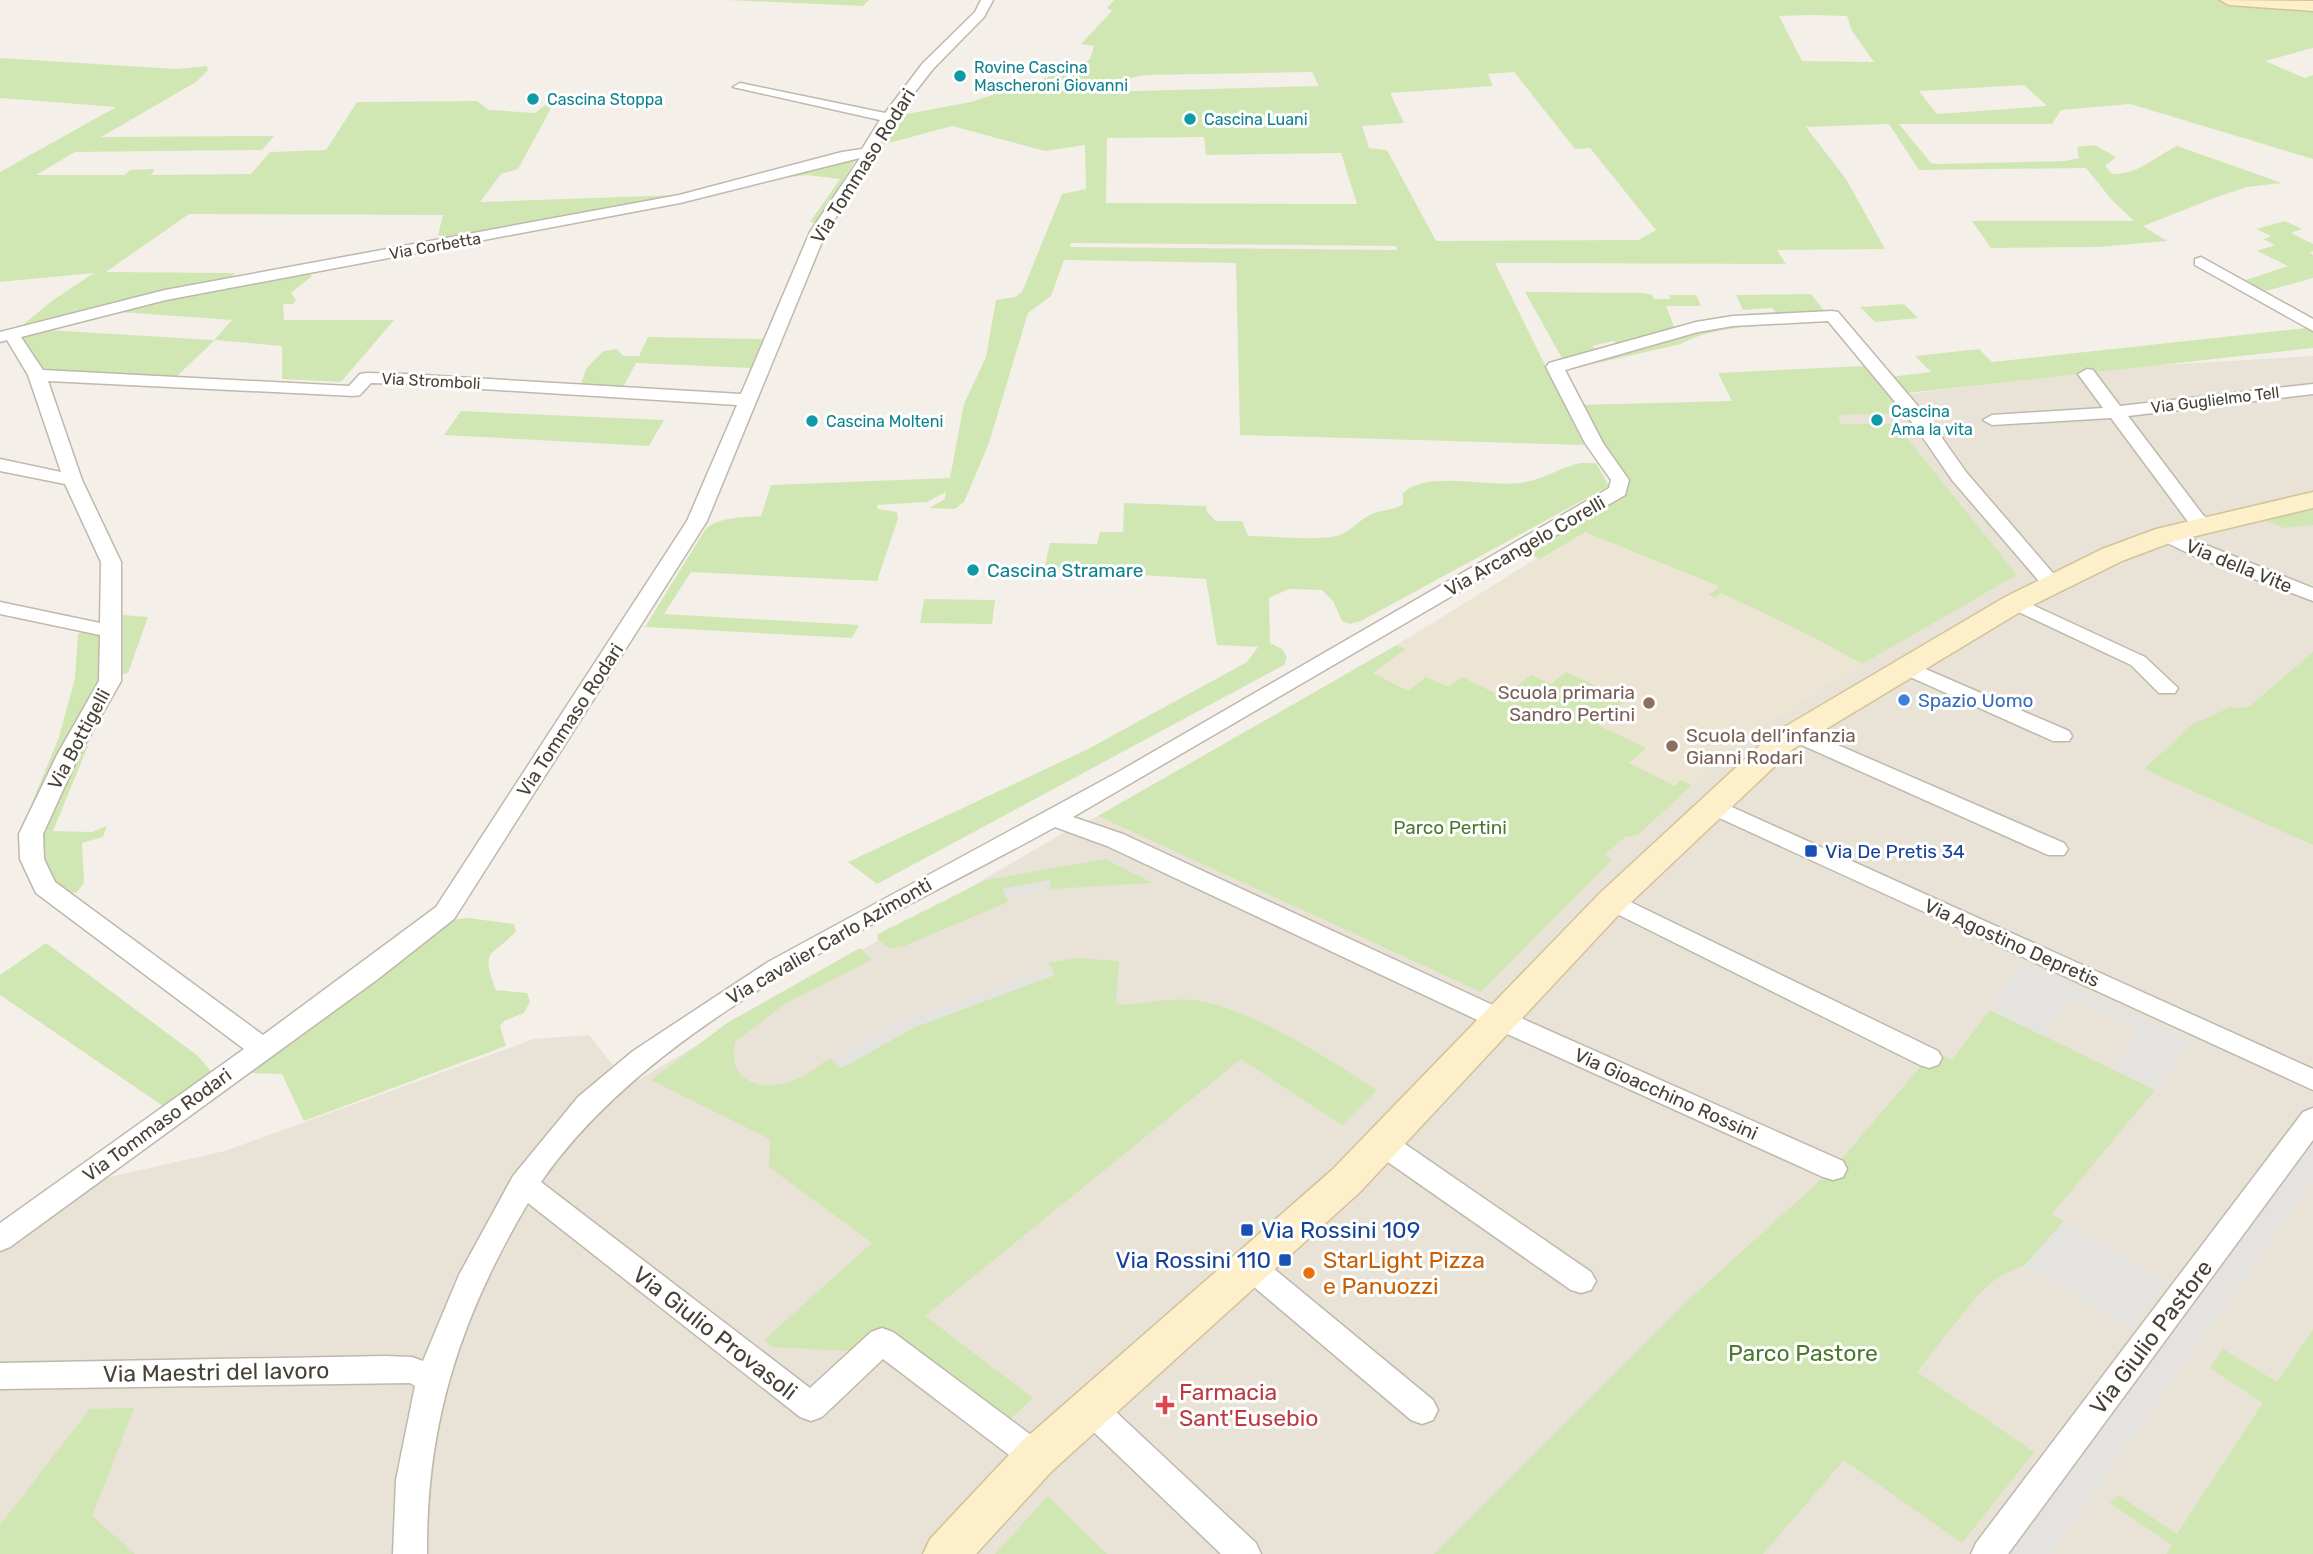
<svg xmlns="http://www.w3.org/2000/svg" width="2313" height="1554" viewBox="0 0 2313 1554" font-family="Rubik,sans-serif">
<rect width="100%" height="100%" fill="#f4f0e9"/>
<path fill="#e8e2d7" d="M2313 356V1554H0V1248L92 1181 225 1151 534 1039 589 1035 629 1085 1067 831 1098 816 1397 645 1583 530 1837 415 1856 394 1900 395 2130 367Z"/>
<path fill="#ece5d3" d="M1896 424 2017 575 1854 669 1755 731 1638 835 1625 837 1604 855 1612 860 1481 992 1098 816 1397 645 1585 531 1855 425Z"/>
<g fill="#d0e7b3" fill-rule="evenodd">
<path d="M727 0H869L863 6Z"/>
<path d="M1114 0H2221L2313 6V48L2265 61 2305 78 2313 75V159L2130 104 2061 110 2052 124H1899L1931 163 1937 164 2065 161 2079 158 2077 147 2095 145 2116 157 2105 166 2112 174C2138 175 2154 157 2177 146L2282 183 2247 187 2217 197 2143 226 2167 241 2098 247 1991 248 1972 221H2134L2111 199 2086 168 1919 170 1889 124 1806 127 1846 179 1885 249 1777 250 1786 264 1495 263 1584 445 1240 435 1236 263 1064 260 1051 296 1028 313 989 443 964 502 955 509 929 508 945 499 946 492 927 502 877 505 878 509 897 512 898 519 877 581 691 572 664 614 859 625 852 638 645 627 705 530C717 516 744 518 761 516L771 485 950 478 964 404 986 357 996 300 1015 297 1022 292 1062 194 1086 189 1085 145 1045 151 952 126 878 146 901 115 971 102 1076 68 1090 59 1094 46 1081 44 1112 11 1107 8ZM1810 15 1847 16 1852 31 1874 62 1802 61 1779 16ZM1312 72 1319 86 1099 92 1098 84 1146 75ZM1514 72 1575 149 1590 148 1656 230 1639 240 1436 241 1387 150 1369 148 1362 126 1404 123 1390 93 1493 86 1488 74ZM2024 85 2047 106 1937 114 1919 91ZM1204 137 1206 155 1341 153 1357 204 1106 203 1107 138ZM1071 243 1396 246 1397 250 1070 247Z"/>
<path d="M0 58 176 69 207 66 208 70 196 82 101 137 274 136 262 150 75 152 36 175H125L130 170 155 169 151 175 251 174 270 152 326 150 357 102 477 101 489 110 535 113 549 102 552 105 548 114 518 169 501 174 480 202 679 195 446 238 438 235 443 215 189 214 106 272 235 273 231 278 19 328 53 300 94 273 0 282V172L116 107 0 98Z"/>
<path d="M856 159 817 223 810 222 840 179 806 175 769 180Z"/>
<path d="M2285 221 2302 229 2291 233 2313 244V251L2310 253 2313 255V278L2259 293 2240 282 2288 266 2257 251 2275 245 2263 239 2271 236 2256 229Z"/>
<path d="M309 272 312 276 291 293 296 300 293 304H283L284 320H394L341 382 282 379V346L215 340 176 377 43 372 21 337 47 330 214 340 232 320 120 312 143 303Z"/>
<path d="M1525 292 1644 293 1652 295 1654 299H1670L1669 295H1696L1701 306H1666L1675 329 1618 344 1613 341 1592 346 1596 350 1563 360Z"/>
<path d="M1811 294 1825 312 1779 316 1772 308 1743 310 1736 295Z"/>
<path d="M1904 304 1918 318 1875 322 1860 307Z"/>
<path d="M1818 319 1826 322C1783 325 1717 323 1681 344L1562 371 1564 367 1713 325Z"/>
<path d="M2306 328 2313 332V348L1908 393 1890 377 1931 372 1915 356 1979 349 1992 362Z"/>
<path d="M648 337 763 339 751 368 636 363 621 391 580 388 586 369 603 351 617 349 623 356H639Z"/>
<path d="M1864 366 1903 413 1838 415 1841 424H1896L2017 575 1862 664C1816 637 1769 615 1721 593L1715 598 1709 595 1719 586 1585 532 1540 559 1527 553 1616 497 1620 480 1576 405 1732 401 1718 373Z"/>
<path d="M461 411 481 412 664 420 649 446 444 435Z"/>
<path d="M1581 463H1596L1609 486 1361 621 1350 624 1342 621 1333 601 1322 590 1289 589 1269 598 1270 643 1282 649 1287 658 1284 665 877 884 848 862 1088 749 1247 662 1258 647 1217 645 1206 579 1044 569 1050 543 1097 544 1100 532H1123L1124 503 1206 506 1207 512 1216 521H1242L1248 536C1274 536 1312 541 1336 536 1350 533 1358 520 1372 514 1383 509 1393 511 1403 504V493C1427 470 1487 487 1520 483 1541 481 1560 467 1581 463Z"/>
<path d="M2313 506V525L2284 528 2259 518Z"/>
<path d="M924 599 995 600 992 624 920 623Z"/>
<path d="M123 615 148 617 128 673 112 676 113 619Z"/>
<path d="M92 628 109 632 107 682 20 832 59 737 75 678 78 634Z"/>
<path d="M1397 645 1405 649 1373 673 1408 691 1426 677 1449 687 1462 677 1503 697 1531 675 1551 684 1566 672 1626 700 1598 725 1646 748 1629 763 1675 786 1681 780 1692 785 1638 835 1625 837 1604 855 1612 860 1481 992 1098 816Z"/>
<path d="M2313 652V845L2144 769 2193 724 2229 708 2249 707Z"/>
<path d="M80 745 88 746 53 831 92 832 107 826 103 837 82 843 84 883 76 893 54 890 38 857 37 833Z"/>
<path d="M1105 859 1153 883 1051 889 1048 880 1003 889 1008 902 904 946 889 948 877 939 878 934 986 880Z"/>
<path d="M468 918 514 924 516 931C491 959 480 947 496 990L527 993 530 1002 524 1013 504 1021 500 1026 506 1046 304 1121 282 1074 250 1073 248 1069 450 920Z"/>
<path d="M46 943 198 1056 216 1077 169 1110 0 995V975Z"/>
<path d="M860 948 871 960 783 1005 735 1042C726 1084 765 1093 797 1079 809 1074 819 1065 830 1058L842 1068 915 1027 1054 975 1048 963 1076 958 1119 961 1116 1003 1124 1005C1150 1003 1179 996 1205 1002 1261 1014 1328 1059 1377 1090L1342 1125 1241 1059 925 1316 1033 1398 1009 1420 872 1334 850 1351 773 1347 764 1340 872 1243 769 1167 770 1139 651 1080 727 1023Z"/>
<path d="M1990 1010 2155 1090 2052 1214 2064 1221 2025 1265 1998 1277 1975 1298 1917 1372 2034 1452 1962 1543 1844 1460 1763 1554H1434L1694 1295 1833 1169 1933 1052 1952 1060Z"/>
<path d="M2313 1330V1554H2167L2172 1545 2110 1503 2118 1495 2177 1534 2263 1403 2210 1368 2223 1349 2277 1382Z"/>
<path d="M134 1408 92 1516 135 1554H0V1525L90 1409Z"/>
<path d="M1048 1496 1107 1554H995Z"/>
</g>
<g fill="#e5e3e0">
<path d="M1049 880 1051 889 1006 898 1003 889Z"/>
<path d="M2024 962 2041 971 2192 1041 2155 1090 2114 1070 2138 1029 2072 998 2044 1036 1990 1010Z"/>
<path d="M1051 967 1055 975 915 1027 842 1068 832 1060 881 1030Z"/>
<path d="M2313 1140V1181L2051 1554H2011Z"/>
<path d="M2064 1221 2166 1283 2131 1329 2025 1265Z"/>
</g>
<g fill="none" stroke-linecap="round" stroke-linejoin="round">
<defs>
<g id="street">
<path d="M981 0H993L984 17 933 69 894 119 877 148 873 163 826 232 707 521 454 919 378 979 10 1247 0 1251V1223L244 1049 36 893 20 859 19 834 57 755 99 681 100 635 0 614V602L100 623 101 562 65 484 0 471V459L61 472 28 375 7 340 0 342V332L165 290 679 195 842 152 862 149 880 120 733 87 740 83 885 113 923 63 975 12ZM860 158 810 232 741 394 405 374 366 373 360 374 349 386 43 370 21 337 166 300 680 203ZM48 381 354 396 360 395 371 383 405 384 737 405 687 521 436 907 263 1035 55 882 44 859 43 834 79 755 121 681V562L82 480Z"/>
<path d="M2201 257 2313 319V331L2195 265V259Z"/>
<path d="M1832 311 1838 312 1928 418 1966 472 2058 579 2061 583 2058 587H2044L1952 480 1915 426 1828 321 1733 326 1698 332 1565 370 1603 443 1629 480 1625 495 1073 817 1123 834 1523 1019 1843 1161 1847 1169 1843 1177 1833 1180 1823 1177 1505 1033 1107 846 1055 827C885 921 653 1020 541 1182L810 1388 871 1332 882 1328 893 1332 1047 1447 1052 1457 1047 1467 1036 1471 1025 1467 883 1359 822 1417 811 1421 800 1417 528 1203C461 1316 426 1422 427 1554H393L396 1480 415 1386 410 1383 0 1389V1363L385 1356 412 1357 423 1361 459 1275 513 1176 578 1097 633 1051 768 962 1120 771 1609 488 1611 480 1585 443 1546 367 1549 363 1696 322 1733 316Z"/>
<path d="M2087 369 2093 370 2120 406 2313 384V394L2128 416 2203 515 2215 525 2205 531 2189 523 2111 418 1992 425 1983 420 1992 415 2103 408 2078 374Z"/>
<path d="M2166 529 2313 588V601L2196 557 2159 539 2156 535Z"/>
<path d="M2015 597 2145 657 2178 688 2175 693H2159L2131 665 2008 607 2005 603Z"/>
<path d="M1907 661 2069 731 2072 736 2069 741H2053L1899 672 1896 667Z"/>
<path d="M1794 726 2064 843 2068 849 2064 855H2048L1786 738 1783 733 1786 728Z"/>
<path d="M1712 798 2313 1069V1090L1704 811 1700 806 1704 801Z"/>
<path d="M1612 893 1938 1051 1942 1058 1938 1065 1929 1068 1920 1065 1603 907 1600 901 1603 895Z"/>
<path d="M2313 1108V1140L2008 1554H1971L1976 1543 2303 1112Z"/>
<path d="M1382 1132 1392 1135 1591 1272 1596 1281 1591 1290 1581 1293 1571 1290 1372 1151 1368 1143 1372 1135Z"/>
<path d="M1251 1255 1261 1258 1433 1400 1438 1410 1433 1420 1422 1424 1411 1420 1241 1276 1236 1267 1241 1258Z"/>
<path d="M1089 1393 1100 1397 1256 1543 1261 1554H1221L1078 1417 1073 1407 1078 1397Z"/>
</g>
<g id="secondary">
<path d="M2220 0 2313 1V11L2229 5Z"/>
<path d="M2313 492V508L2175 541 2122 561 2025 609 1793 749 1624 909 1360 1192 1052 1471 976 1554H923L930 1539 1020 1443 1332 1170 1600 893 1771 735 2005 597 2102 549 2156 529Z"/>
</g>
</defs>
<use href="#street" stroke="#bfb8ab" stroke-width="3"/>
<use href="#secondary" stroke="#d2c299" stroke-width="3"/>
<use href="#street" fill="#fff" fill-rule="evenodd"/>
<use href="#secondary" fill="#fdefca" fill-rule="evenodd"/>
</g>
<g fill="#0f9aa8" stroke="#fff" stroke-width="2.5">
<circle cx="960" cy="76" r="7"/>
<circle cx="533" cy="99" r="7"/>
<circle cx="1190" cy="119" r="7"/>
<circle cx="1877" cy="420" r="7"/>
<circle cx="812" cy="421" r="7"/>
<circle cx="973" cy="570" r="7"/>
</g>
<circle fill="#3f7fe0" stroke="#fff" stroke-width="2.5" cx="1904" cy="700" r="7"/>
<g fill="#8d6e63" stroke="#fff" stroke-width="2.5">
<circle cx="1649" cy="703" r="7"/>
<circle cx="1672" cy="746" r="7"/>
</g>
<g fill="#1a4fb4" stroke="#fff" stroke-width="2.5">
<rect x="1804" y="844" width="14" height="14" rx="3.5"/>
<rect x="1240" y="1223" width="14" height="14" rx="3.5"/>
<rect x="1278" y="1253" width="14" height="14" rx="3.5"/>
</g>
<circle fill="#e8710a" stroke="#fff" stroke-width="2.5" cx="1309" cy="1273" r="7"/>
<path fill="#e0444e" stroke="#fff" stroke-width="2.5" d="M1161.5 1394.5h7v7h7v7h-7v7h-7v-7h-7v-7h7z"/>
<g text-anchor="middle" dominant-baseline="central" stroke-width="6" stroke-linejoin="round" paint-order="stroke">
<g font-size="16" fill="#0d838f" stroke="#fff" text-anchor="start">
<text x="974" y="67">Rovine Cascina<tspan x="974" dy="18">Mascheroni Giovanni</tspan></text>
<text x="547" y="99">Cascina Stoppa</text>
<text x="1204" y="119">Cascina Luani</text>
<text x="1891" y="411">Cascina<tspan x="1891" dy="18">Ama la vita</tspan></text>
<text x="826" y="421">Cascina Molteni</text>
</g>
<g font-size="16" fill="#474137" stroke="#fff">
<text transform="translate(435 246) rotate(-10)">Via Corbetta</text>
<text transform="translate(431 381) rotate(3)">Via Stromboli</text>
<text transform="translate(2215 400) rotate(-7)">Via Guglielmo Tell</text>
</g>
<g font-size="19" fill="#474137" stroke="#fff">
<text transform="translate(863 166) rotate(-58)">Via Tommaso Rodari</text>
<text transform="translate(1525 546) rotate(-30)">Via Arcangelo Corelli</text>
<text transform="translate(2239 566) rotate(22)">Via della Vite</text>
<text transform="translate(570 720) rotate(-57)">Via Tommaso Rodari</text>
<text transform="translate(79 739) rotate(-62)">Via Bottigelli</text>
<text transform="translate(829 941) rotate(-30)">Via cavalier Carlo Azimonti</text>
<text transform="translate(2012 943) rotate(24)">Via Agostino Depretis</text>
<text transform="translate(1666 1094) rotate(24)">Via Gioacchino Rossini</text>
<text transform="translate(157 1125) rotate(-36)">Via Tommaso Rodari</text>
</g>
<g font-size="19" fill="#0d838f" stroke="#fff" text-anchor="start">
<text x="987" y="570">Cascina Stramare</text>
</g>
<g font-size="19" fill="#785e54" stroke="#fff" text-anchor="end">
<text x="1635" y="692">Scuola primaria<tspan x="1635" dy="22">Sandro Pertini</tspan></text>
<text x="1686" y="735" text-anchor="start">Scuola dell’infanzia<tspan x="1686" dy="22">Gianni Rodari</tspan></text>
</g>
<g font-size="19" fill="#366cbe" stroke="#fff" text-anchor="start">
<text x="1918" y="700">Spazio Uomo</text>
</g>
<g font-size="19" fill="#4a782c" stroke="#fff">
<text x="1450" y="827">Parco Pertini</text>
</g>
<g font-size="19" fill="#164399" stroke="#fff" text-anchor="start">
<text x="1825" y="851">Via De Pretis 34</text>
</g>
<g font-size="23" fill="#164399" stroke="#fff" text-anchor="start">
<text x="1261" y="1230">Via Rossini 109</text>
<text x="1271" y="1260" text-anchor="end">Via Rossini 110</text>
</g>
<g font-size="23" fill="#c56008" stroke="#fff" text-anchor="start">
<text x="1323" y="1260">StarLight Pizza<tspan x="1323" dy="26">e Panuozzi</tspan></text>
</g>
<g font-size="23" fill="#474137" stroke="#fff">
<text transform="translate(715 1333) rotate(38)">Via Giulio Provasoli</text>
<text transform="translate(2151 1337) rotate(-53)">Via Giulio Pastore</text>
<text transform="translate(216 1372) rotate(-1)">Via Maestri del lavoro</text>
</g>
<g font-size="23" fill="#4a782c" stroke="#fff">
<text x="1803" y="1353">Parco Pastore</text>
</g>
<g font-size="23" fill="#be3a42" stroke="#fff" text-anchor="start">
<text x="1179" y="1392">Farmacia<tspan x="1179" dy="26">Sant'Eusebio</tspan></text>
</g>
</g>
</svg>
